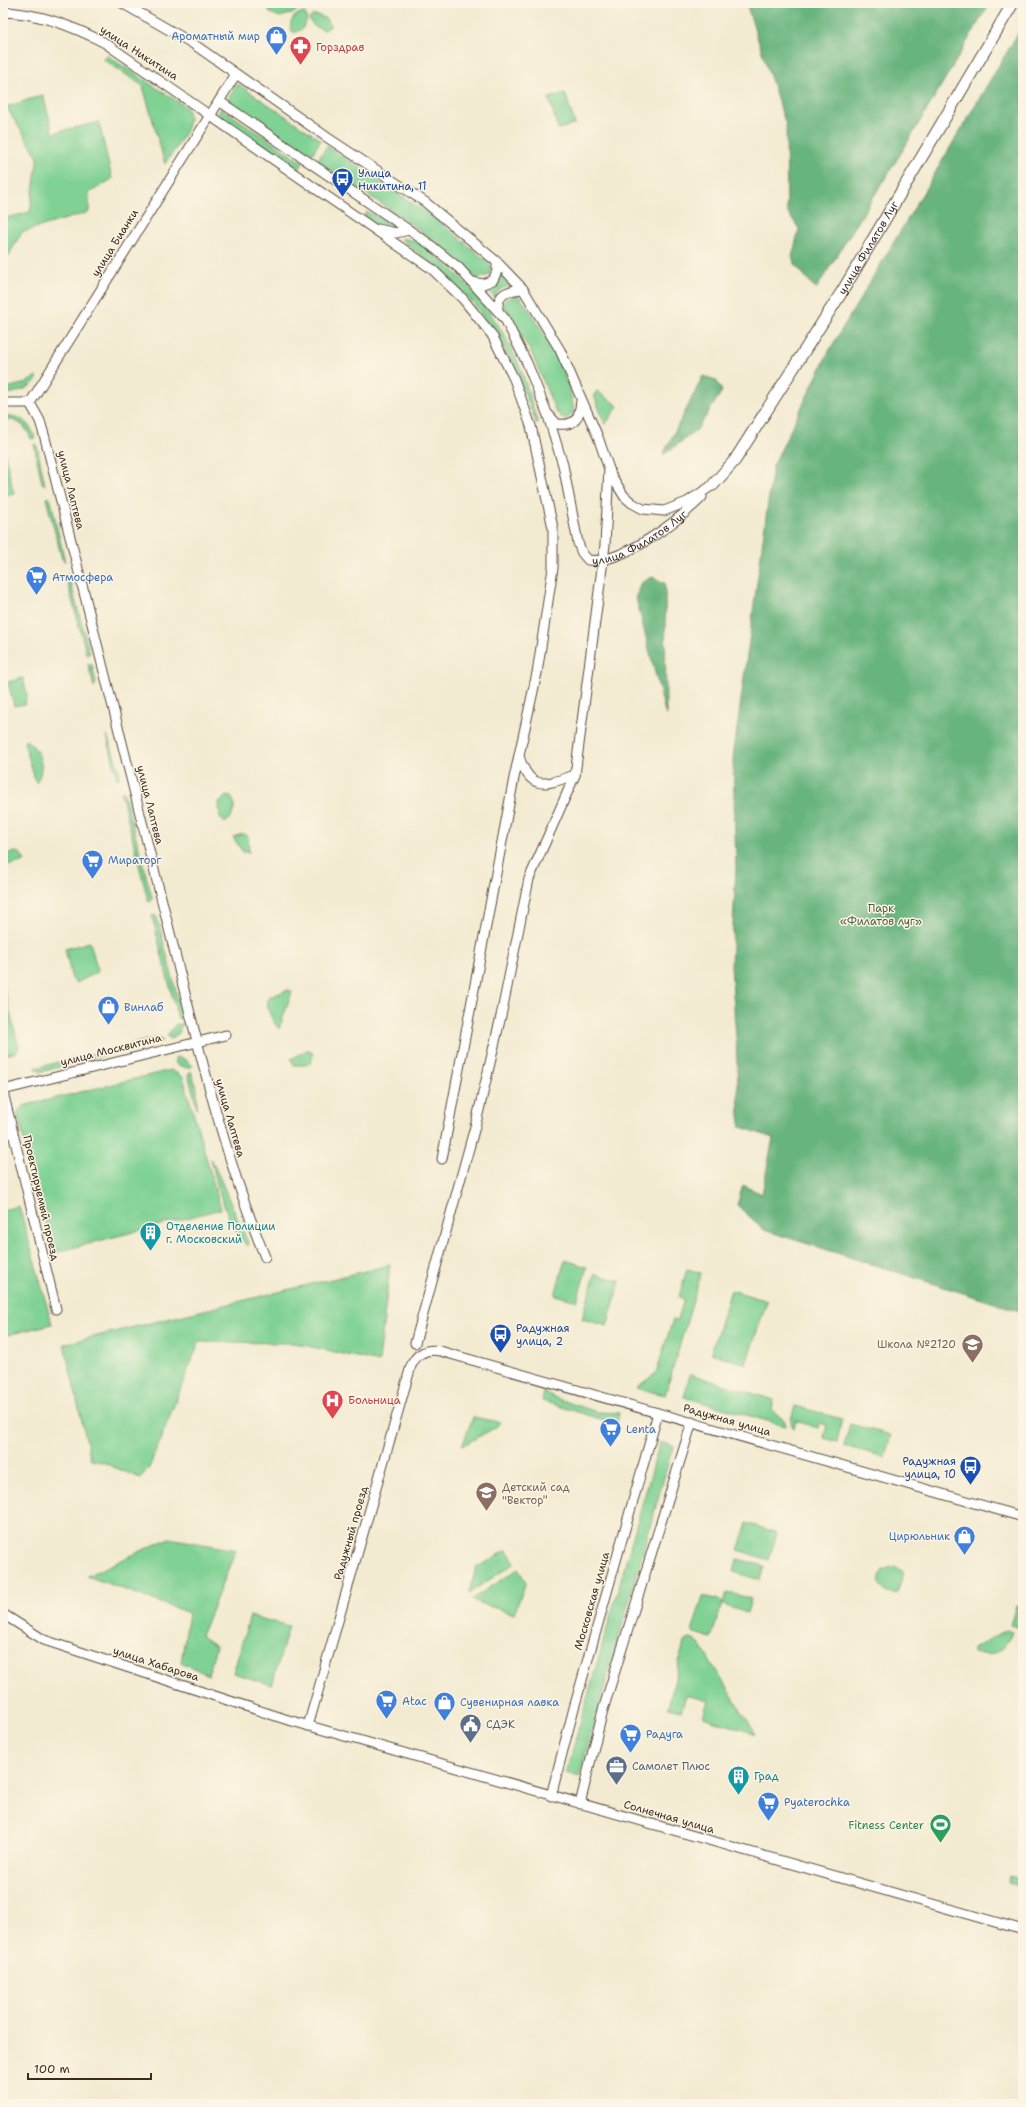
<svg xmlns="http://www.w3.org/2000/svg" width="1026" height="2107" viewBox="0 0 1026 2107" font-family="'Shantell Sans',sans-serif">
<rect width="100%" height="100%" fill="#fcf5e5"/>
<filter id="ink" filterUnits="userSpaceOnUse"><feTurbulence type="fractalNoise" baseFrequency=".025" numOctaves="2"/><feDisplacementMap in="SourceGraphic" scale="8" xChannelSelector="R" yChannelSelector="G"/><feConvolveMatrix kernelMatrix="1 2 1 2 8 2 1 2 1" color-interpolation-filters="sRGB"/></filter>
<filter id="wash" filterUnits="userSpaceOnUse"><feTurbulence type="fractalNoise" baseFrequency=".012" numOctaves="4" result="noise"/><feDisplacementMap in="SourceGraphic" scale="16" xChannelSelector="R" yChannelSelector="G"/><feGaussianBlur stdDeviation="0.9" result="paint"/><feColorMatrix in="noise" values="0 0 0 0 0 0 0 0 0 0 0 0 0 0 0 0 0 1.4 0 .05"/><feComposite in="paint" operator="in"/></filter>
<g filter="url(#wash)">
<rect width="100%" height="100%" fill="#f3ebd1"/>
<g fill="#80d294" stroke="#5e7e59">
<path d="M269 3H301L294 13 280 17 270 13 268 8Z"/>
<path d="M300 13H305L307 20 302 29 294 33 291 30C289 23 293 16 300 13Z"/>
<path d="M313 15C321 15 330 19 330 27L324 30 314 26 309 19Z"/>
<path d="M106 55 186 107C197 125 174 149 165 164L143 86 103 59Z"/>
<path d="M238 84 321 140 311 156 227 100Z"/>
<path d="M565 93 575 124 558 129 549 98Z"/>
<path d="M43 95 53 133 99 122 112 179 89 193V212L22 232 3 265V219L30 212 38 157 6 107Z"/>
<path d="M221 108 303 163 298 170 217 115Z"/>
<path d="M327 146 439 221 490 264 491 268 489 275 477 279C430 232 371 198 317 161Z"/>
<path d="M367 212 393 224 396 227 395 228 378 226 364 216Z"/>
<path d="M401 239C415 237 426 248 436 256 474 286 503 325 521 370 528 388 532 406 538 423H536L515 369 496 334 474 304 445 274Z"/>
<path d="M502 274 512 286C504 286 496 290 495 298L486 287 496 285Z"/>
<path d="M515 295 519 296C543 329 569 370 574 412L567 419 561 417 556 412 532 354 505 308 503 304 505 300Z"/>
<path d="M36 376 38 378C29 390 17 392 3 395V389L26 383Z"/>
<path d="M597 391 618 406 605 425 594 395Z"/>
<path d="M3 415C19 415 31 423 35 438L31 439C27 426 17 419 3 419Z"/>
<path d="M34 444 37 446 45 485 42 483Z"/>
<path d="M4 451 14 494 3 497V452Z"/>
<path d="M49 497 51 501 65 562 62 559 46 498Z"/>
<path d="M68 574 90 653 87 656 66 577Z"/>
<path d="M88 664H92L96 683 94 687Z"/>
<path d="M23 678 27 694 25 704 14 706 8 682Z"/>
<path d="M107 736 120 771 119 778H117Z"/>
<path d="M26 740C41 751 46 767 36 783L24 742Z"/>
<path d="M121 792H124L152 898 151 902 148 901Z"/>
<path d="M226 796 231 797C238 806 233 817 225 823L220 817 219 803Z"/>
<path d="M243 834 248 837 249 852H243L233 837Z"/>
<path d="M15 852 20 853 25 861 3 867V855Z"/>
<path d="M154 915 157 917 181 1011 182 1017 178 1019 152 916Z"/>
<path d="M90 942 98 972 76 983 72 979 65 949Z"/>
<path d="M3 984 19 1048 16 1052 3 1056Z"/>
<path d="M288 990 292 992 279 1029C273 1022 264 1006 269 997Z"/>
<path d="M182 1023 179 1033 170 1039 167 1036 175 1025Z"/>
<path d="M160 1037 163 1041 40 1072 35 1068Z"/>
<path d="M307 1050H310L313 1054 311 1063 305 1065H294L291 1059Z"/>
<path d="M176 1057 186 1060 192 1066 187 1068 176 1064 175 1058Z"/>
<path d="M171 1070 183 1077 221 1209 53 1253 17 1113 23 1106Z"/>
<path d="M191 1071 197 1089V1108L188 1074Z"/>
<path d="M211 1159C225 1186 234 1215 248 1242L247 1246C226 1223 218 1188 211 1159Z"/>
<path d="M19 1206 52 1324 3 1336V1210Z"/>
<path d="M565 1260 587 1267 577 1301 555 1295Z"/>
<path d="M390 1265 379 1362 294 1343 199 1342 149 1468 140 1478 102 1462 91 1460 64 1344Z"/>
<path d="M687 1269 701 1273 665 1395 636 1388 656 1373 673 1319 678 1320 684 1299 679 1297Z"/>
<path d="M595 1274 620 1281 607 1326 582 1319Z"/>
<path d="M731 1290 767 1301 746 1364 711 1353Z"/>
<path d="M690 1374 774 1400 772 1410 785 1421V1426L684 1397Z"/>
<path d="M544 1392 558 1399 597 1412 619 1413 617 1424 542 1401Z"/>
<path d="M795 1406 842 1419 837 1442 824 1438 827 1425 819 1423 818 1428 796 1421 794 1428C788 1423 793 1413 795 1406Z"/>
<path d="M473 1417 500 1422 496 1427 462 1446Z"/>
<path d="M850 1424 891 1435 885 1457 844 1446Z"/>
<path d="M660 1442 673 1446 579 1777 566 1773Z"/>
<path d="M747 1523 777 1533 769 1560 738 1550Z"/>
<path d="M169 1538 236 1550 201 1636 216 1646 208 1675 181 1662 189 1613 87 1576Z"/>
<path d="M507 1550 515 1563 469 1593 476 1568Z"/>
<path d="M737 1559 764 1566 760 1580 734 1572Z"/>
<path d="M894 1566 904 1572 897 1593C882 1595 875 1583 883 1570Z"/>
<path d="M518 1569 526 1582 514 1614 471 1600Z"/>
<path d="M727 1592 751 1599 747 1613 723 1605Z"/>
<path d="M703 1596 723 1601 711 1638 692 1632Z"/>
<path d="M1016 1606 1023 1608V1629L1010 1625Z"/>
<path d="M250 1616 289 1626 272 1685 233 1673Z"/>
<path d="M1006 1630 1012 1632C1006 1650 991 1658 973 1653V1649Z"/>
<path d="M688 1639 694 1640 700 1645 756 1734 703 1717 708 1701 686 1695 681 1711 668 1708 684 1642Z"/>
<path d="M1010 1876 1023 1880V1887L1008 1883Z"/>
</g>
<g fill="#68b47e" stroke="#526f4e">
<path d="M746 3H990L906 145 816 289 797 267 792 257 799 229 787 211 786 125Z"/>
<path d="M1023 25V1312L764 1230 737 1205 743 1185 762 1194 773 1138 741 1127 739 1116 736 1037 731 965 736 868 733 758 773 466 829 351Z"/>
<path d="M703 376 716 380 722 391 697 430 663 455Z"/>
<path d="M652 577 665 583 666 716 636 598 640 584Z"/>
</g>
</g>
<g filter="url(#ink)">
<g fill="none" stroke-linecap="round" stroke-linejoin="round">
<defs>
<g id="minor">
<path d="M122 3 192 43 328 138 425 202 497 262 523 289 560 350 598 437 611 475 624 496 632 503 643 509 664 511 687 502 713 485"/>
<path d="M3 12C39 13 73 26 105 43L432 269 463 299 492 335 514 379 531 426 553 528V568L537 673 514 778 442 1159"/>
<path d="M219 101 428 243 459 268 505 319 527 363 547 413 557 424C576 426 579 419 581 401"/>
<path d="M378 229 396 233 409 230"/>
<path d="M472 282 483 284 493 280 497 271V262"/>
<path d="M498 311C496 294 508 290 523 289"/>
<path d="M3 403H30"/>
<path d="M30 403 40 421 45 438C85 593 124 749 163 905 193 1024 219 1143 265 1257"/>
<path d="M30 403 236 74"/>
<path id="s1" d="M548 416 563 465 578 543 582 553 588 560C622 565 679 520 702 497"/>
<path d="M519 756C530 792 545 785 575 775"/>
<path d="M3 1090 226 1035"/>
<path d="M3 1092 56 1309"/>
<path d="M415 1343 476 1123 501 1016 529 879 575 775 605 545 609 469"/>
<path d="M3 1614 44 1640 285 1719 1023 1930"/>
<path d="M308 1726 411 1366C416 1354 426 1348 440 1351L1023 1517"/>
<path d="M551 1796 574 1708 658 1413"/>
<path d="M580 1804 603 1710 692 1422"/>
</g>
<g id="tertiary">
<path id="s2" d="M713 485 735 460 843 290 1013 3"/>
</g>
</defs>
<use href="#minor" stroke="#574739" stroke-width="11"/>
<use href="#tertiary" stroke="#574739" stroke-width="13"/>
<use href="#minor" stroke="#fff" stroke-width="9"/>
<use href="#tertiary" stroke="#fff" stroke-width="11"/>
</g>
</g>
<defs>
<symbol id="shop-pin" viewBox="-11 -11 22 30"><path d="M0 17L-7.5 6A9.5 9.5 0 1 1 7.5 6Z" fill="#3f7fe0" stroke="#fcf5e5"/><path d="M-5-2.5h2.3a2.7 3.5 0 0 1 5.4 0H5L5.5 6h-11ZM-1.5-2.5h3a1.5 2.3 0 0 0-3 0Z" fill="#fff"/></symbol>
<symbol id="pharmacy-pin" viewBox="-11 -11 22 30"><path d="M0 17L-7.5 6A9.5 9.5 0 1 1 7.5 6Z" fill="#e0444e" stroke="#fcf5e5"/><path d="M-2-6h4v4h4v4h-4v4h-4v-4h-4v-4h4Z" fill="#fff"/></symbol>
<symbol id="bus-pin" viewBox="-11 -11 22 30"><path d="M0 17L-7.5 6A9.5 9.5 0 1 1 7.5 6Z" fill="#1a4fb4" stroke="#fcf5e5"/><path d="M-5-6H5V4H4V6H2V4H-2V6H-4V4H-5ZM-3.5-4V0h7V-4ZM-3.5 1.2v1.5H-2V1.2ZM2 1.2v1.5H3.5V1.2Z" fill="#fff"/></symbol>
<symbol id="supermarket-pin" viewBox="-11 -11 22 30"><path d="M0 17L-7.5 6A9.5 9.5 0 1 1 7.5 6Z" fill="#3f7fe0" stroke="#fcf5e5"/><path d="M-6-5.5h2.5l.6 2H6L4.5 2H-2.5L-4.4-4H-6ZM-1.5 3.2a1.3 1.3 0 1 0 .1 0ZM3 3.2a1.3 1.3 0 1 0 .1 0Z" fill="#fff"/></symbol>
<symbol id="building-pin" viewBox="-11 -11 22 30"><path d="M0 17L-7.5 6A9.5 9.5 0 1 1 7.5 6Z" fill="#0f9aa8" stroke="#fcf5e5"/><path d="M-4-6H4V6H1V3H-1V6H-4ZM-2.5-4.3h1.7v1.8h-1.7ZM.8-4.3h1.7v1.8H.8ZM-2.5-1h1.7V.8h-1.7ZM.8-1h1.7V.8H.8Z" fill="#fff"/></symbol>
<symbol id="school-pin" viewBox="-11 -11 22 30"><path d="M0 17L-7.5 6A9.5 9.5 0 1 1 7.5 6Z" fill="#8d6e63" stroke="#fcf5e5"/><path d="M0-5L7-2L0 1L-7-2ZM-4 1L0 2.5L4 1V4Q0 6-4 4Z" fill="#fff"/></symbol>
<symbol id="hospital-pin" viewBox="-11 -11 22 30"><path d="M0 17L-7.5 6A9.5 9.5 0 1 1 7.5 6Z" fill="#e0444e" stroke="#fcf5e5"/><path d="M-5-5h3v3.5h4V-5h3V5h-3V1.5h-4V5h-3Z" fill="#fff"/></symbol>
<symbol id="civic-pin" viewBox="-11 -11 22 30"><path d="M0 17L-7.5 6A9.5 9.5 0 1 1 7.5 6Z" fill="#5c6f8a" stroke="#fcf5e5"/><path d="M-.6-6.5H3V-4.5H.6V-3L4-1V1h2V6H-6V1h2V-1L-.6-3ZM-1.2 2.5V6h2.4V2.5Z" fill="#fff"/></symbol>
<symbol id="office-pin" viewBox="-11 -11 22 30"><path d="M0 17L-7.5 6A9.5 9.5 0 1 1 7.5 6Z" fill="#5c6f8a" stroke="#fcf5e5"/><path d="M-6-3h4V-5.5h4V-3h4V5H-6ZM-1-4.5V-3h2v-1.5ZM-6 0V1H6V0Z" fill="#fff"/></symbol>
<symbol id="stadium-pin" viewBox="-11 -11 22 30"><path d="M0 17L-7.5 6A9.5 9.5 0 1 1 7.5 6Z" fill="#2e9e5b" stroke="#fcf5e5"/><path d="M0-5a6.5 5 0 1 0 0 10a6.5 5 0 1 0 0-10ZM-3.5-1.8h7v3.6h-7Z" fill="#fff"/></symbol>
</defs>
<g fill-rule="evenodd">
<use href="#shop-pin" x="264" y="24" width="25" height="34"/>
<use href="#pharmacy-pin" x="288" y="34" width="25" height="34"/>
<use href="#bus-pin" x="330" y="166" width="25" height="34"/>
<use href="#supermarket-pin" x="24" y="564" width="25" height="34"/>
<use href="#supermarket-pin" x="80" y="848" width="25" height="34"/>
<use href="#shop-pin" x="96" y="994" width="25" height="34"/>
<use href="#building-pin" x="138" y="1220" width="25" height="34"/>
<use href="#bus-pin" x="488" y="1322" width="25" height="34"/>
<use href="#school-pin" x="960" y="1332" width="25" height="34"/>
<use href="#hospital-pin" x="320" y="1388" width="25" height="34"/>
<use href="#supermarket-pin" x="598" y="1416" width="25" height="34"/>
<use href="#bus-pin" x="958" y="1454" width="25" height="34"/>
<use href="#school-pin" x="474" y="1480" width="25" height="34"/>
<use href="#shop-pin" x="952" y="1524" width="25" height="34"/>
<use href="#supermarket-pin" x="374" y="1688" width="25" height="34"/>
<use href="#shop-pin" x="432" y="1690" width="25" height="34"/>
<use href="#civic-pin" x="458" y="1712" width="25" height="34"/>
<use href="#supermarket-pin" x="618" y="1722" width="25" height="34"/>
<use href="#office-pin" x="604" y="1754" width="25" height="34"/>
<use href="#building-pin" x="726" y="1764" width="25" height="34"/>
<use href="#supermarket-pin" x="756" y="1790" width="25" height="34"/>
<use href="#stadium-pin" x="928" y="1812" width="25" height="34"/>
</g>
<g text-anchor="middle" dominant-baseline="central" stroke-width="3" stroke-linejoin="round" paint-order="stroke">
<g font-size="11" fill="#366cbe" stroke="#fcf5e5" text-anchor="start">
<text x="260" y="36" text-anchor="end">Ароматный мир</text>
<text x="52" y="577">Атмосфера</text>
<text x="108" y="860">Мираторг</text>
<text x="124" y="1007">Винлаб</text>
<text x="626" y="1429">Lenta</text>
<text x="950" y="1536" text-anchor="end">Цирюльник</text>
<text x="402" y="1701">Atac</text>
<text x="460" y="1702">Сувенирная лавка</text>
<text x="646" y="1734">Радуга</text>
<text x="784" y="1802">Pyaterochka</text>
</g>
<g font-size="11" fill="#be3a42" stroke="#fcf5e5" text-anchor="start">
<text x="316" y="47">Горздрав</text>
<text x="348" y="1400">Больница</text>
</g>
<g font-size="11" fill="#3b2a1e" stroke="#fcf5e5">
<text transform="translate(139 53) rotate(33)">улица Никитина</text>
<text transform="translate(115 243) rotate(-58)">улица Бианки</text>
<text stroke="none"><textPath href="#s2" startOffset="284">улица Филатов Луг</textPath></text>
<text transform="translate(71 490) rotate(76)">улица Лаптева</text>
<text stroke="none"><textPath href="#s1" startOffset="208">улица Филатов Луг</textPath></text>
<text transform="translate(150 805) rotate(76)">улица Лаптева</text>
<text transform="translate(111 1050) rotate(-14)">улица Москвитина</text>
<text transform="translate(230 1118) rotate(74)">улица Лаптева</text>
<text transform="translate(41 1198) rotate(77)">Проектируемый проезд</text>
<text transform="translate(727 1420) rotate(16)">Радужная улица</text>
<text transform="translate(351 1533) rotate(-74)">Радужный проезд</text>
<text transform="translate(592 1601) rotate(-74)">Московская улица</text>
<text transform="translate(156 1664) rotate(18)">улица Хабарова</text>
<text transform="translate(669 1817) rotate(16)">Солнечная улица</text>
</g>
<g font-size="11" fill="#164399" stroke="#fcf5e5" text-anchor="start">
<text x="358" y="173">Улица<tspan x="358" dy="13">Никитина, 11</tspan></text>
<text x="516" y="1328">Радужная<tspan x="516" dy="13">улица, 2</tspan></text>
<text x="956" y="1461" text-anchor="end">Радужная<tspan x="956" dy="13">улица, 10</tspan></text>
</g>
<g font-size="11" fill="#505c41" stroke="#fcf5e5">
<text x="881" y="908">Парк<tspan x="881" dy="13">«Филатов луг»</tspan></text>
</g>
<g font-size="11" fill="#0d838f" stroke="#fcf5e5" text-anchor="start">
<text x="166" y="1226">Отделение Полиции<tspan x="166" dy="13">г. Московский</tspan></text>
<text x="754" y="1776">Град</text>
</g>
<g font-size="11" fill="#785e54" stroke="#fcf5e5" text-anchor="end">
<text x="956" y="1344">Школа №2120</text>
<text x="502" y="1487" text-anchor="start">Детский сад<tspan x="502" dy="13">"Вектор"</tspan></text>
</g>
<g font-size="11" fill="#4e5e75" stroke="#fcf5e5" text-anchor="start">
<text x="486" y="1724">СДЭК</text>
<text x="632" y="1766">Самолет Плюс</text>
</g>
<g font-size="11" fill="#27864d" stroke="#fcf5e5" text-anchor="end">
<text x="924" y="1825">Fitness Center</text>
</g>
</g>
<rect width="1026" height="2107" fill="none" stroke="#fcf5e5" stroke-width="16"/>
<path d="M28 2073v6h123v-6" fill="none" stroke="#3b2a1e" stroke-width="2"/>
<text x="34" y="2073" font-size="12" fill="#3b2a1e" stroke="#fcf5e5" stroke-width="3" paint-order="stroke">100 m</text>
</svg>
